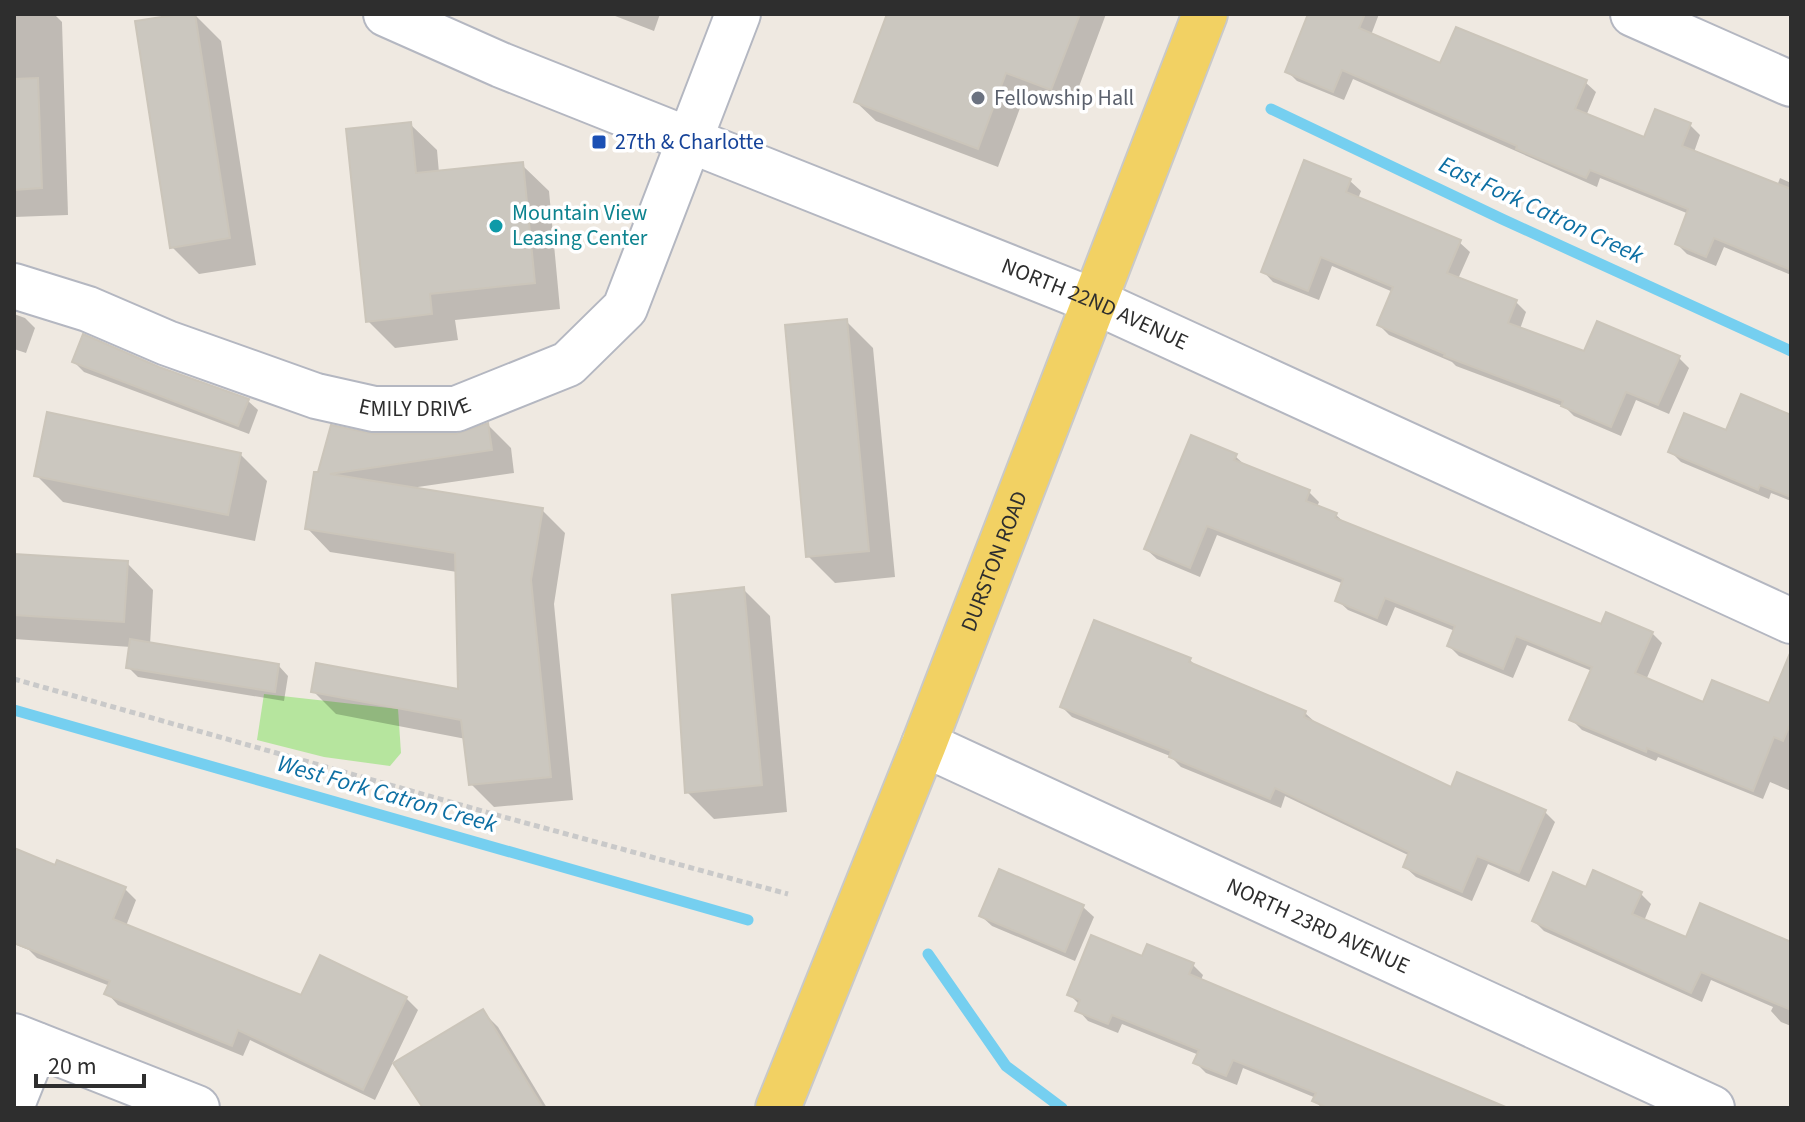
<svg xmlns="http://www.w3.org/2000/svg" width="1805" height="1122" viewBox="0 0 1805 1122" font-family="'Source Sans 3',sans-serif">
<rect width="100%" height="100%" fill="#efe9e1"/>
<path fill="#b6e59e" d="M264 694 398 709 401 753 390 766 324 757 257 740Z"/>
<g fill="#0003">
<path d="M14 14H54L62 22 68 215 14 217Z"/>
<path d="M194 14 221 41 256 265 199 274 172 247Z"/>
<path d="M610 14H660L654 31Z"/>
<path d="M889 14H1106L1071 108 1026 92 998 167 876 121 856 102Z"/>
<path d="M1311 14H1379L1371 35 1441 65 1585 82 1596 92 1586 116 1645 139 1690 125 1700 135 1694 152 1777 186 1780 178 1791 183V275L1724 247 1716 266 1687 254 1677 244 1689 214 1600 178 1597 187 1353 79 1344 100 1297 81 1287 71Z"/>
<path d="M410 124 437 150 439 173 522 165 549 191 560 309 455 320 458 340 395 348 368 321Z"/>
<path d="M1305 163 1350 181 1361 191 1358 199 1459 242 1470 252 1458 279 1516 302 1526 312 1520 329 1585 353 1679 358 1689 368 1669 414 1636 400 1621 436 1574 416 1565 407 1456 366 1452 362 1389 335 1379 325 1393 292 1332 266 1319 300 1273 282 1263 271Z"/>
<path d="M14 314 25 318 35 328 26 353 14 349Z"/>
<path d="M846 321 873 348 895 577 835 583 808 556Z"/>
<path d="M74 362 158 368 247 400 258 410 249 434 84 372Z"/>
<path d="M1791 418V501L1771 493 1769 499 1681 462 1670 451 1727 432Z"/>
<path d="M488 425 511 448 514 473 411 488 542 510 565 533 554 604 573 800 494 807 471 784 466 739 336 714 313 691 460 692 457 572 330 552 307 528 316 474 373 436H456Z"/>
<path d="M240 454 267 481 255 541 63 502 36 475Z"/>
<path d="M1235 456 1246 466 1309 492 1319 502 1317 507 1336 515 1346 524 1602 627 1652 633 1662 643 1646 680 1704 705 1770 706 1791 709V791L1770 782 1763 799 1658 757 1656 761 1582 730 1572 720 1592 671 1527 645 1513 678 1459 656 1449 646 1455 631 1395 607 1387 626 1348 610 1337 600 1344 584 1217 535 1200 577 1157 559 1146 549Z"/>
<path d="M14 556 127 563 153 590 150 645 278 665 288 676 284 701 138 677 128 667 131 647 14 639Z"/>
<path d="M743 589 770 616 787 812 714 819 687 792Z"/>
<path d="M1190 660 1199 669 1305 713 1316 723 1452 789 1545 812 1555 822 1529 882 1488 864 1472 901 1416 877 1405 867 1410 856 1285 796 1281 808 1181 767 1170 756 1072 717 1062 707Z"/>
<path d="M14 850 56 867 125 889 136 900 126 926 302 998H406L418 1010 375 1100 250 1040 243 1056 118 1005 107 993 110 986 37 958 29 950 14 944Z"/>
<path d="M1000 872 1083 907 1094 917 1075 961 992 926 981 916Z"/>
<path d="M1587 889 1641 894 1651 904 1644 921 1687 939 1791 944V1026L1781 1022 1771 1011 1773 1007 1711 980 1702 1002 1544 931 1534 921Z"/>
<path d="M1143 958 1193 965 1203 975 1201 980 1506 1108H1322L1315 1101 1316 1098 1243 1068 1237 1085 1206 1073 1196 1063 1199 1055 1122 1024 1118 1033 1088 1021 1078 1010 1080 1005 1069 994Z"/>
<path d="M483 1012 498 1027 547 1108H424Z"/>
</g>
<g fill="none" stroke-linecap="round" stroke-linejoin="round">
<g stroke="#75cff0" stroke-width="11">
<path d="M1271 109 1502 219 1791 351"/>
<path d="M14 710 748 920"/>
<path d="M928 954 1006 1066 1062 1108"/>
</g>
</g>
<g fill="#cbc7bf" stroke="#cbc5ba" stroke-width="2">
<path d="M181 14H195L230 238 170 248 135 21Z"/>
<path d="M887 14H1080L1051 90 1006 73 978 149 854 102Z"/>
<path d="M1308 14H1365L1359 28 1440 63 1456 27 1587 80 1575 109 1644 137 1655 109 1691 123 1682 146 1791 189V270L1714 238 1706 257 1675 244 1688 209 1590 170 1586 178 1516 149 1517 146 1342 70 1333 92 1285 72Z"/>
<path d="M38 78 42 188 14 190V79Z"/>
<path d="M411 122 416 173 523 162 535 283 430 294 432 314 366 322 346 129Z"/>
<path d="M1304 160 1351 179 1346 192 1461 240 1447 273 1517 300 1508 323 1584 351 1597 321 1680 356 1658 405 1626 392 1611 427 1561 406 1563 401 1444 356 1445 354 1377 325 1393 287 1321 257 1308 291 1261 272Z"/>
<path d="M847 319 869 551 806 557 785 325Z"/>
<path d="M83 334 159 367 249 399 238 426 72 362Z"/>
<path d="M1741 394 1791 415V497L1760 485 1758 490 1668 452 1684 413 1726 430Z"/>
<path d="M47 412 241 453 228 515 34 476Z"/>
<path d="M488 423 492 450 330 474 543 508 531 580 551 777 469 785 461 720 311 692 316 663 458 689 455 553 305 529 314 472H318L331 425 374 434H456Z"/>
<path d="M1191 435 1237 454 1234 460 1310 490 1306 501 1337 513 1335 518 1601 624 1606 612 1653 632 1635 673 1703 702 1712 680 1769 703 1791 651V722L1783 741 1774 737 1753 791 1647 748 1646 752 1569 720 1592 667 1516 636 1503 669 1447 646 1455 626 1385 598 1377 618 1335 601 1343 579 1207 526 1190 568 1144 549Z"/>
<path d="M14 554 128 561 124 622 14 615Z"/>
<path d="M744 587 762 785 685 793 672 595Z"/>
<path d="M1094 620 1191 658 1189 662 1306 711 1304 717 1451 787 1457 772 1546 810 1519 873 1477 856 1462 892 1403 867 1409 852 1275 788 1270 799 1169 757 1171 751 1060 707Z"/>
<path d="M130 639 279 664 275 692 126 668Z"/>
<path d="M14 848 55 865 57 860 126 887 113 919 301 995 320 955 407 997 363 1090 238 1030 232 1046 104 994 110 981 14 943Z"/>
<path d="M999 869 1084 905 1065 952 979 916Z"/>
<path d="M1593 870 1642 892 1632 914 1686 937 1700 903 1791 942V1010L1701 972 1691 993 1532 921 1553 872 1586 887Z"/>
<path d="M1091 935 1142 956 1147 944 1194 963 1189 974 1508 1108H1328L1312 1101 1316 1093 1233 1060 1226 1076 1193 1063 1199 1050 1112 1015 1108 1024 1075 1011 1080 1000 1067 995Z"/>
<path d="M483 1009 543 1108H423L393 1063Z"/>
</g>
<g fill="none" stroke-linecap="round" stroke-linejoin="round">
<defs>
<g id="minor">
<path id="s1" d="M386 14 501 65 1096 302 1791 621"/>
<path d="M1633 14 1791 84"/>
<path id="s2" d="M14 286 88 309 167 343 316 396 374 409H456L568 364 625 308 738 14"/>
<path id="s3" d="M924 744 1712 1108"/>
<path d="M14 1036 197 1108"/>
<path d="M14 1100 36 1045"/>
</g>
<g id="major">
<path id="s4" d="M778 1108 924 744 1205 14"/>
</g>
</defs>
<use href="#minor" stroke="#b4b7c1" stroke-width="48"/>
<use href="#major" stroke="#c9c9c9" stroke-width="48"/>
<path stroke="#c9c9c9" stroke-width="5" stroke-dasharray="6 4" stroke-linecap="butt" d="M14 679 500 816 788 894"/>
<use href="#minor" stroke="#fff" stroke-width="44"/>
<use href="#major" stroke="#f2d163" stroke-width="44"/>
</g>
<circle fill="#6b7280" stroke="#fff" stroke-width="3" cx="978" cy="98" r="8"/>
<rect fill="#1a4fb4" stroke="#fff" stroke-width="3" x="591" y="134" width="16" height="16" rx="4"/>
<circle fill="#0f9aa8" stroke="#fff" stroke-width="3" cx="496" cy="226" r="8"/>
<g text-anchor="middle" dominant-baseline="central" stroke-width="7" stroke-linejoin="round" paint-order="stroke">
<g font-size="22" fill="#5b616d" stroke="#fff" text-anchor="start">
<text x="994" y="98">Fellowship Hall</text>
</g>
<g font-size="22" fill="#164399" stroke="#fff" text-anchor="start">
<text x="615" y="142">27th &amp; Charlotte</text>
</g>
<g font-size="22" fill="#0d838f" stroke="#fff" text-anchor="start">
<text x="512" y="213">Mountain View<tspan x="512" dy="25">Leasing Center</tspan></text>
</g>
<g font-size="22" fill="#2e2e2e" stroke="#fff">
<text stroke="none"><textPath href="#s1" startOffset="766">NORTH 22ND AVENUE</textPath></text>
<text stroke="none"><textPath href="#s2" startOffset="422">EMILY DRIVE</textPath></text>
<text stroke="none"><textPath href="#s4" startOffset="588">DURSTON ROAD</textPath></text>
<text stroke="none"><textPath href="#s3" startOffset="434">NORTH 23RD AVENUE</textPath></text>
</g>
<g font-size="24" font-style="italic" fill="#0d6fa3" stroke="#fff">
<text transform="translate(1541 210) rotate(25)">East Fork Catron Creek</text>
<text transform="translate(387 794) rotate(16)">West Fork Catron Creek</text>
</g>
</g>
<rect width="1805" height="1122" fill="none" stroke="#2e2e2e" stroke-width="32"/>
<path d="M36 1074v12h108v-12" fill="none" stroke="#2e2e2e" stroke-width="4"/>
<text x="48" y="1074" font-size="24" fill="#2e2e2e" stroke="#ffffff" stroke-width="6" paint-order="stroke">20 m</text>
</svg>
